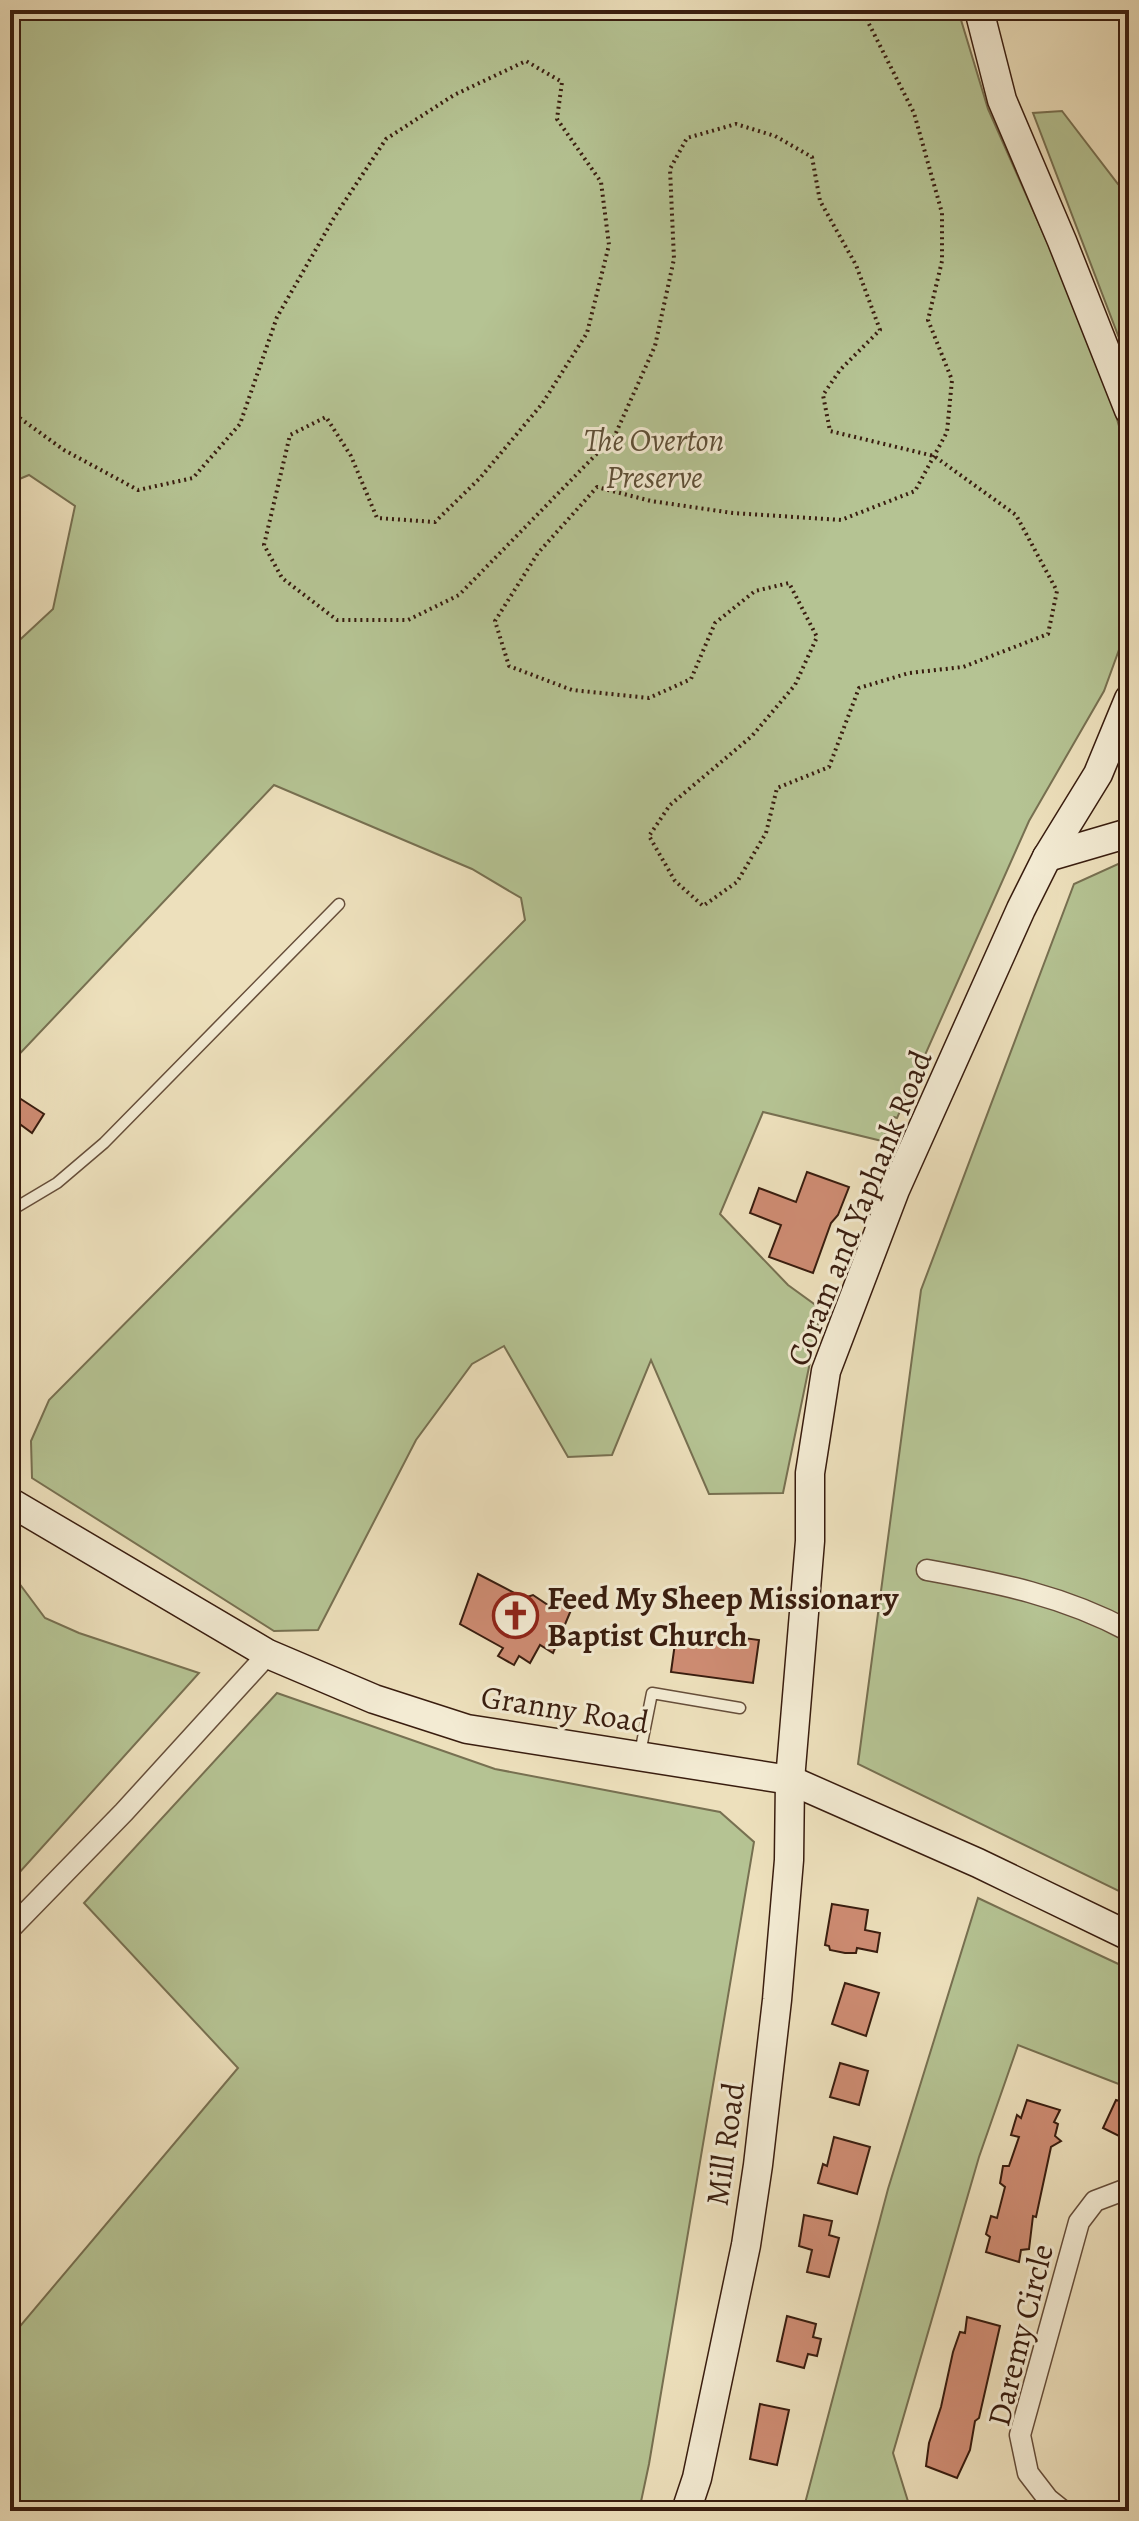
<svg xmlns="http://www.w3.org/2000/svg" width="1139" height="2521" viewBox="0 0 1139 2521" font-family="Alegreya,serif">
<rect width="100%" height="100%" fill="#ede0bc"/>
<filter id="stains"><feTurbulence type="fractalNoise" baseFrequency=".0025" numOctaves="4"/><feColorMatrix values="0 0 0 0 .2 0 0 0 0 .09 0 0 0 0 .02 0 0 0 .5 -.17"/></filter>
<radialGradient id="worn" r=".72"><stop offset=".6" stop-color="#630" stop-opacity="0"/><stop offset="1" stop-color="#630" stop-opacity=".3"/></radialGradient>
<g fill="#b5c393" stroke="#777051" stroke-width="2">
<path d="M10 10H958L988 109 1101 363 1129 461V585L1124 636 1104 691 1029 821 897 1118 894 1117 882 1141 763 1112 720 1214 788 1285 821 1309 783 1493 709 1494 651 1360 612 1455 568 1457 504 1346 472 1364 416 1440 318 1630 274 1631 32 1478 31 1441 49 1400 525 920 521 898 472 869 274 785 10 1064V649L53 609 75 506 29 475 10 483Z"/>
<path d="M1062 111 1118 184 1129 194V364L1033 113Z"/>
<path d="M1129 859V1896L858 1764 921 1290 1074 884Z"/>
<path d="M10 1571 45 1618 79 1633 199 1673 10 1883Z"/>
<path d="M277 1693 495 1769 720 1812 754 1842 649 2464 639 2511H10V2338L238 2068 84 1903Z"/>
<path d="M978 1898 1129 1969V2088L1018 2045 979 2157 893 2453 911 2511H803L888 2189Z"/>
</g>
<g fill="#ce8c73" stroke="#391d0f" stroke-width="2">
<path d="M10 1092 44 1114 32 1133 21 1125 10 1142Z"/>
<path d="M807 1172 849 1187 838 1215 831 1223 813 1273 769 1257 781 1225 750 1213 759 1188 796 1202Z"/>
<path d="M478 1574 524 1598 533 1595 551 1607 558 1596 574 1603 553 1653 540 1645 530 1663 519 1656 514 1665 498 1656 503 1648 460 1624Z"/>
<path d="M692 1631 759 1640 753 1683 671 1672 675 1643 690 1645Z"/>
<path d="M832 1904 868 1910 865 1930 880 1933 877 1952 857 1948 856 1953H845L830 1950 829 1946 825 1945Z"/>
<path d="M845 1983 879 1993 866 2036 832 2024Z"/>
<path d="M840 2063 868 2071 859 2105 830 2097Z"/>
<path d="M1027 2100 1060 2110 1054 2122 1058 2124 1055 2136 1061 2141 1051 2147 1036 2217 1033 2216 1029 2249 1021 2250 1019 2262 986 2252 990 2237 986 2234 991 2216 997 2218 1005 2187 1000 2183 1003 2166H1009L1019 2137 1011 2135 1017 2115 1021 2118Z"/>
<path d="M1116 2100 1129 2104V2141L1103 2128Z"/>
<path d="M834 2137 870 2147 857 2194 818 2183 823 2164 827 2166Z"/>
<path d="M804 2215 832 2221 829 2235 839 2238 829 2277 807 2272 812 2250 799 2246Z"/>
<path d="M787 2316 816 2324 813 2337 821 2339 817 2356 808 2354 804 2368 777 2361Z"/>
<path d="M967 2317 1000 2326 979 2418 975 2421 970 2450 957 2478 926 2466 929 2443 941 2407 953 2352 960 2332 965 2333Z"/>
<path d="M760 2404 789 2410 777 2465 750 2459Z"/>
</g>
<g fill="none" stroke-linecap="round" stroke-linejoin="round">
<defs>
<g id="lane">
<path d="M10 1211 57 1183 104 1143 339 904"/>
<path d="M640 1753 652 1693 740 1708"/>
</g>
<g id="street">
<path d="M927 1570C999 1583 1064 1596 1129 1631"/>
<path d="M10 1929 124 1812 268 1654"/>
<path d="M1063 2511 1048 2499 1028 2473 1020 2435 1079 2222 1095 2201 1124 2190 1129 2191"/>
<path d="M1125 2511 1129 2509"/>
</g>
<g id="secondary">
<path d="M979 10 1002 100 1062 241 1129 410"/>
<path d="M1047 857 1129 833"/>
<path d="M10 1502 268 1654 374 1699 467 1729 790 1780 978 1863 1129 1936"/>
<path d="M686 2511 697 2478 746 2245 758 2165 777 2000 789 1860 790 1780 810 1541V1473L826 1371 895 1190 1021 909 1047 857 1098 774 1129 699"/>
</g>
</defs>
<use href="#lane" stroke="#664e3a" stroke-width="13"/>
<use href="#street" stroke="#664e3a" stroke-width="23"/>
<use href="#secondary" stroke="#391d0f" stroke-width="31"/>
<path stroke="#391d0f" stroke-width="4" stroke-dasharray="2 4" stroke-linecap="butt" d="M10 411 64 450 138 490 193 478 240 424 277 317 335 216 386 139 454 95 526 61 562 82 557 119 601 182 609 245 587 333 542 404 480 478 435 522 377 518 351 456 326 417 290 435 264 545 282 578 337 620H408L459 595 615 435 655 346 674 259 670 169 687 138 736 124 775 136 812 157 820 201 856 265 880 330 840 370 823 395 830 431 934 456 1016 515 1057 591 1048 634 963 667 909 673 859 688 829 767 777 788 766 833 737 882 703 906 675 881 649 836 670 805 752 736 795 685 817 637 789 583 755 591 715 623 691 679 649 698 572 690 509 666 495 621 538 553 597 487 651 501 733 513 841 520 915 491 947 432 952 380 928 320 942 261V213L914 113 866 18 859 10"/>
<use href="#lane" stroke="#f3ebd3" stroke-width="10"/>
<use href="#street" stroke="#f3ebd3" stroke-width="20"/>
<use href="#secondary" stroke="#f3ebd3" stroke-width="28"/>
</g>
<defs>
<symbol id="church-ring" viewBox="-11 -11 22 22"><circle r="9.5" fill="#f3ebd3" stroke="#8f2418" stroke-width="1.5"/><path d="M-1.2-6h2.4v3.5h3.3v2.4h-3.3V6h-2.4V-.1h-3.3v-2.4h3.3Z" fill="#8f2418"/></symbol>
</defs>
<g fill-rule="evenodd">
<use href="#church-ring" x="490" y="1590" width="51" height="51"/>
</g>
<g text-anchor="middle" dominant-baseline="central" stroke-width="6" stroke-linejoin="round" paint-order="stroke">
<g font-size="32" font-style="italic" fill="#5e4f37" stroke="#f3ebd3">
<text x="654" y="440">The Overton<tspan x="654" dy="37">Preserve</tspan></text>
</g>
<g font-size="32" fill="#391d0f" stroke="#f3ebd3">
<text transform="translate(859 1208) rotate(-68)">Coram and Yaphank Road</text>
<text transform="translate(565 1709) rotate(9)">Granny Road</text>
<text transform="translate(725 2144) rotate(-82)">Mill Road</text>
<text transform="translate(1020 2335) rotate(-76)">Daremy Circle</text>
</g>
<g font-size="32" font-weight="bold" fill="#391d0f" stroke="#f3ebd3" text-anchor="start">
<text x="547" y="1598">Feed My Sheep Missionary<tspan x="547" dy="37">Baptist Church</tspan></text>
</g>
</g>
<rect width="1139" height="2521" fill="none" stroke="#ede0bc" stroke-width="40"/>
<rect x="12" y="12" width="1115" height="2497" fill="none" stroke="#391d0f" stroke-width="4"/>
<rect x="20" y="20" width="1099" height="2481" fill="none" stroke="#391d0f" stroke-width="2"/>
<rect width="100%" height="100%" filter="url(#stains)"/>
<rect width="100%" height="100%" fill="url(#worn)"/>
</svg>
